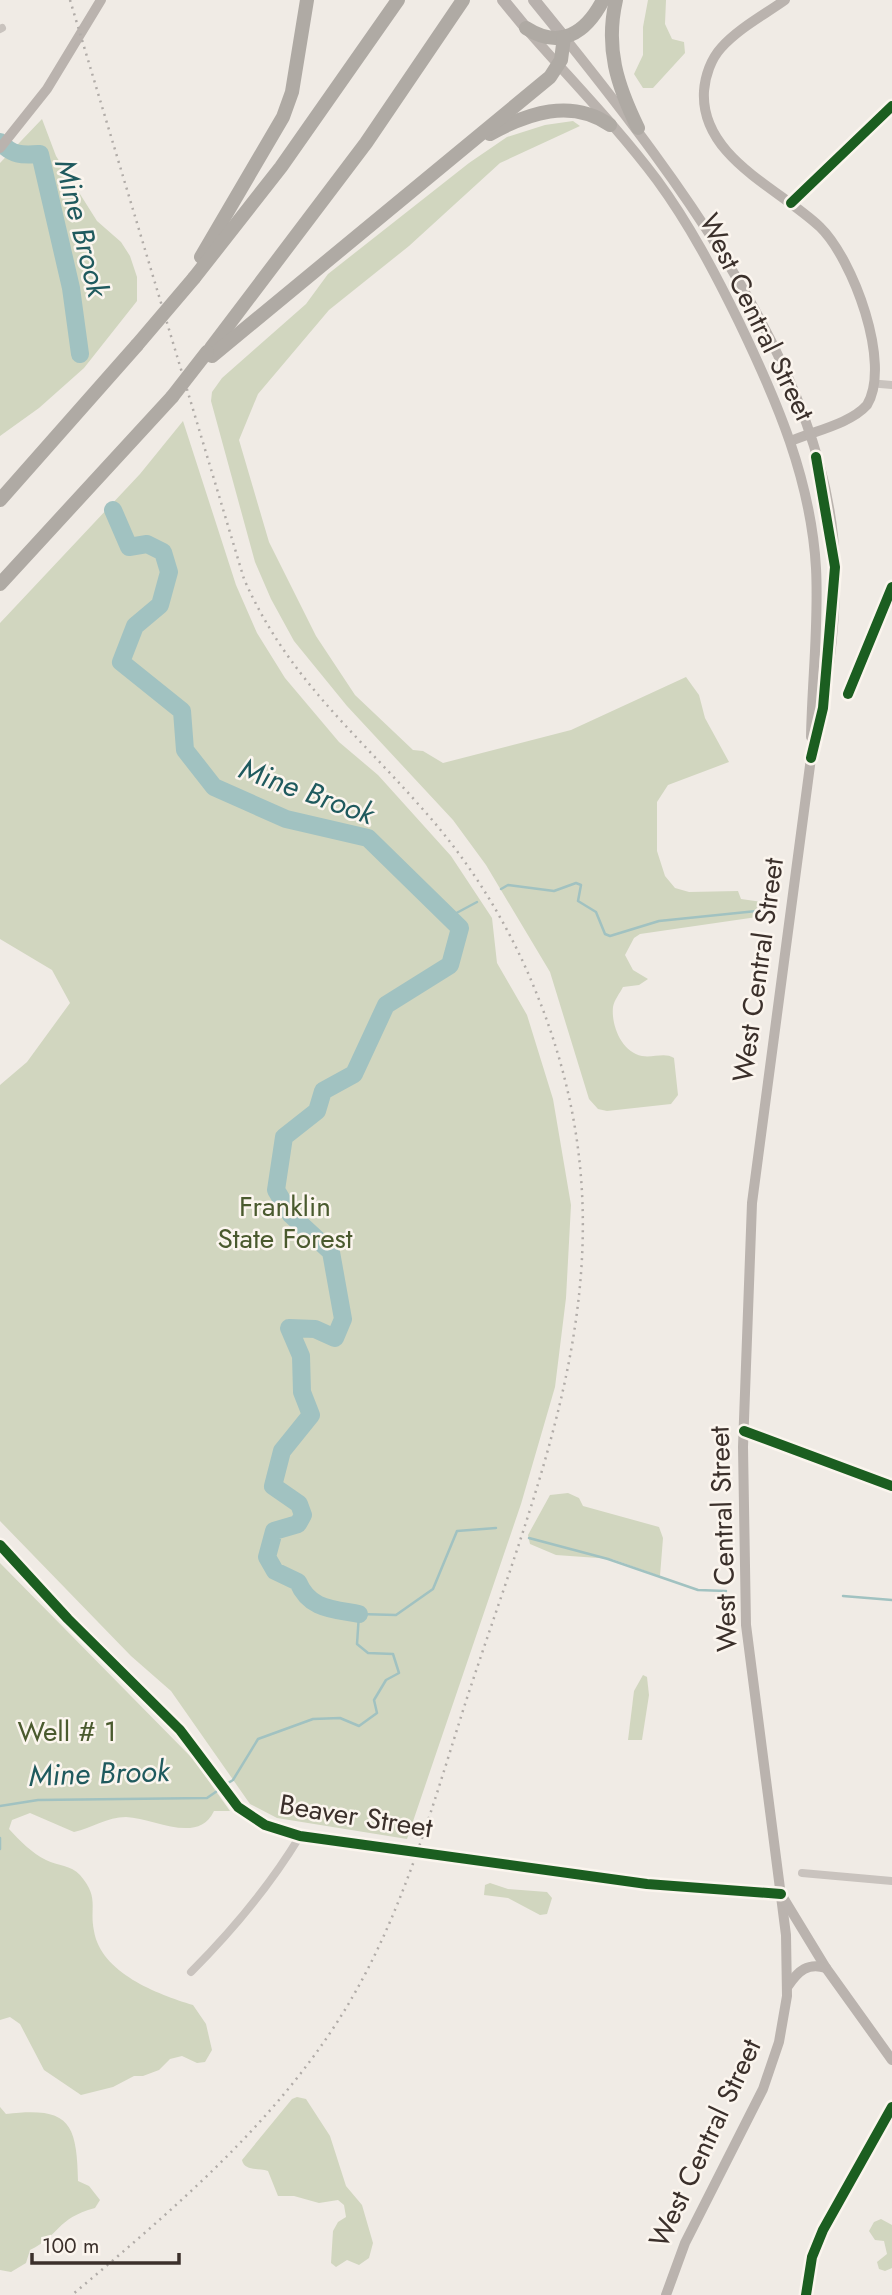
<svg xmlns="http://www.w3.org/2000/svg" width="892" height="2295" viewBox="0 0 892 2295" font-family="Jost,sans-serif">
<rect width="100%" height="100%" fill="#f0ebe5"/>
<g fill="#d1d6bf">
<path d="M648 0H666L665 24 672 39 684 42 685 53 653 88H643L634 74 643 55V27Z"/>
<path d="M42 119 56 156 97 221 121 242 130 256 137 277V301L84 368 39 408 0 436V163Z"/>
<path d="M573 121 580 126 500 163 409 246 329 310 258 394 239 440 269 542 316 636 355 695 413 750 423 751 443 763 571 730 686 677 699 695 705 718 729 762 668 785 657 802V851L665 876 675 888 689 892 738 891 741 899 776 904 773 912 757 917 640 934 634 938 625 955 633 970 648 979 639 985 623 987C620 993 614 1000 613 1007 611 1026 622 1052 642 1056 653 1058 665 1052 674 1058L678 1095 671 1104 607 1111 598 1109 589 1099 550 972 486 865 453 820 347 706 294 641 271 599 255 562 211 401 212 392 222 378 306 304 328 274 469 163 507 137 545 125Z"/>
<path d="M183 421 236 585 257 633 285 678 339 742 378 775 451 856 492 918 497 963 527 1015 553 1099 571 1205 566 1298 555 1387 521 1504 407 1839 277 1818 250 1804 171 1691 131 1656 0 1521V1085L27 1062 70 1003 52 970 0 939V623L140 474Z"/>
<path d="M568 1493 579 1498 583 1506 659 1527 663 1538 660 1576 612 1559 556 1555 530 1544 528 1535 550 1495Z"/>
<path d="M0 1563 193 1759 230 1811H214C198 1845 154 1818 126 1817 107 1817 92 1828 74 1832L30 1813 12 1820 9 1829C20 1841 32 1853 46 1860 58 1866 71 1865 80 1875 100 1898 89 1907 94 1931 101 1973 157 1994 193 2005L206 2024 212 2050 205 2062 197 2063 182 2056 170 2059 159 2070 143 2076H134L113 2087 81 2095 44 2070 20 2024 10 2017 0 2020Z"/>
<path d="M643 1675 647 1677 649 1695 642 1740H628L634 1691Z"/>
<path d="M490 1883 508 1889 547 1892 552 1898 547 1914 540 1915 508 1898 484 1895 485 1885Z"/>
<path d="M297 2097 306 2099 330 2136 346 2186 362 2205 373 2243 369 2258 359 2265 347 2260 336 2267 331 2263 333 2231 338 2222 346 2217 344 2205 338 2200 319 2203 294 2196H278L268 2171C258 2168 244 2171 242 2160L292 2099Z"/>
<path d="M0 2107 6 2114C68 2107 77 2121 78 2181L89 2186 100 2200 95 2208C55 2219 61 2235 30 2250L26 2263 11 2272 0 2270Z"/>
<path d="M881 2219 892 2225V2268L885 2271 879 2269 877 2262 887 2254 884 2241 875 2240 869 2231 874 2222Z"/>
</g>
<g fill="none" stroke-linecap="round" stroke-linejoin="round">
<g stroke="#a1c2c1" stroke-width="2.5">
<path d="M501 889 508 885 554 891 576 883 581 885 578 901 596 912 605 934 610 936 659 921 776 909"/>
<path d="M449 917 477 902"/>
<path d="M529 1538 608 1559 698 1590 726 1591"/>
<path d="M843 1596 892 1600"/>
<path d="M225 1785 233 1780 258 1739 313 1719 340 1718 359 1726 377 1713 374 1700 386 1680 399 1673 393 1654 368 1653 357 1644 359 1614 396 1615 433 1589 457 1531 496 1528"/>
<path d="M0 1806 38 1800 207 1798 220 1789"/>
<path d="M0 1838V1849"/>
</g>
<g stroke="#a1c2c1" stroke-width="18">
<path d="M0 142C13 156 22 155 40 154L71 288 80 354"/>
<path d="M113 510 129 547 147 544 163 552 169 572 160 605 135 626 121 662 182 711 185 750 214 787 286 819 368 838 460 928 450 965 386 1005 354 1074 323 1091 317 1111 284 1137 276 1190 291 1215 331 1252 343 1319 335 1338 315 1329 289 1328 301 1356 302 1392 311 1415 282 1451 273 1486 299 1504 303 1515 298 1524 274 1531 267 1557 275 1571 298 1582C309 1609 332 1609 359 1614"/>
</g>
<g stroke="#c9c3be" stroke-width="8">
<path d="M0 29 2 28"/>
<path d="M791 203 892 106"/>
<path d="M880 384 892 385"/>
<path d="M848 694 892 587"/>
<path d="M744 1431 892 1486"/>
<path d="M802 1873 892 1881"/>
<path d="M191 1972C233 1930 269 1887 300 1836"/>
<path d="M806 2295 812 2257 823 2230 892 2107"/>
</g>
<path stroke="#c9c3be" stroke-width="10" d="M0 1545 68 1619 180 1730 238 1807 265 1825 300 1836 647 1884 781 1894"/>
<g stroke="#bab3ae" stroke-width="10">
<path d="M785 0C764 15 739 28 721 48 711 59 705 76 704 91 700 157 779 188 820 227 853 259 892 364 867 405 850 424 814 431 791 441"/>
<path d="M529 32C572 81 618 128 657 180 690 225 715 273 739 322 777 401 811 480 816 568 819 624 812 681 811 737"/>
<path d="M564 37C677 178 832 380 835 568 836 631 826 697 811 758L752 1203 743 1447 746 1625 786 1935 787 1996 779 2042 763 2089 685 2243 666 2295"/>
<path d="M0 148 47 89 101 0"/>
<path d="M784 1899 826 1968 892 2060"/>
<path d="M788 1986C798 1971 808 1962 826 1968"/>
</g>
<g stroke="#b8b1ad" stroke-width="12">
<path d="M503 0 526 28"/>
<path d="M534 0 564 37"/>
</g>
<g stroke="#afaaa4" stroke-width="14">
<path d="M616 0C605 48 617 85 638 128"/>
<path d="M526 28C560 50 586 33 603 0"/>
<path d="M490 134C528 113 571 98 610 125"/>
<path d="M201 257 283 117 292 92 307 0"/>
<path d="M194 278 281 167 398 0"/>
<path d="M211 348 366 143 463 0"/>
<path d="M212 356 550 77 561 60 564 37"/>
<path d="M0 500 137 345"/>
<path d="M0 584 172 397"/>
</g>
<path stroke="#b1aca8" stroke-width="2.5" stroke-dasharray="2 5" stroke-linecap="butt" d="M70 0 244 579C287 676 351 728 419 805 470 861 510 926 538 997 640 1252 547 1455 467 1698 431 1810 400 1927 334 2027 265 2132 168 2214 72 2295"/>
<g stroke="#afaaa4" stroke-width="14">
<path d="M137 345 194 278"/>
<path d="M172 397 207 352"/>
</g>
<defs>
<g id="cycleway">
<path d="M791 203 892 106"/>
<path d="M848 694 892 587"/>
<path d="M811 758 823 708 835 567 816 457"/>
<path d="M744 1431 892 1486"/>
<path d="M0 1545 68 1619 180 1730 238 1807 265 1825 300 1836 647 1884 781 1894"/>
<path d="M806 2295 812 2257 823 2230 892 2107"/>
</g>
</defs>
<use href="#cycleway" stroke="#fbf5ee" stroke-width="15"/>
<use href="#cycleway" stroke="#1b5e20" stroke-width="10"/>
</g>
<g text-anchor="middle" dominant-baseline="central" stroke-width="5" stroke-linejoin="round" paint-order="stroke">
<g font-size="28" fill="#3b302b" stroke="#fbf5ee">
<text transform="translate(757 317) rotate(64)">West Central Street</text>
<text transform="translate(758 970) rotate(-82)">West Central Street</text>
<text transform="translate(723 1539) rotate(-92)">West Central Street</text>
<text transform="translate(356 1816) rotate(9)">Beaver Street</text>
<text transform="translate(705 2143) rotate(-65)">West Central Street</text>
</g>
<g font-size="28" fill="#4a5a2e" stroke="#fbf5ee">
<text x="285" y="1206">Franklin<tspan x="285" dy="32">State Forest</tspan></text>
<text x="67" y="1731">Well # 1</text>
</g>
<g font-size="30" font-style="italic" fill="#1f5a5e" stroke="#fbf5ee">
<text transform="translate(82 228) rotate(76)">Mine Brook</text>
<text transform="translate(307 791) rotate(20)">Mine Brook</text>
<text transform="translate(99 1773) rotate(-2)">Mine Brook</text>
</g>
</g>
<path d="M32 2253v10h147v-10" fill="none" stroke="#3b302b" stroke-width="3.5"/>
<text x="42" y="2253" font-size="21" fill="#3b302b" stroke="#fbf5ee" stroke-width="5" paint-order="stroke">100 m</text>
</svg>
